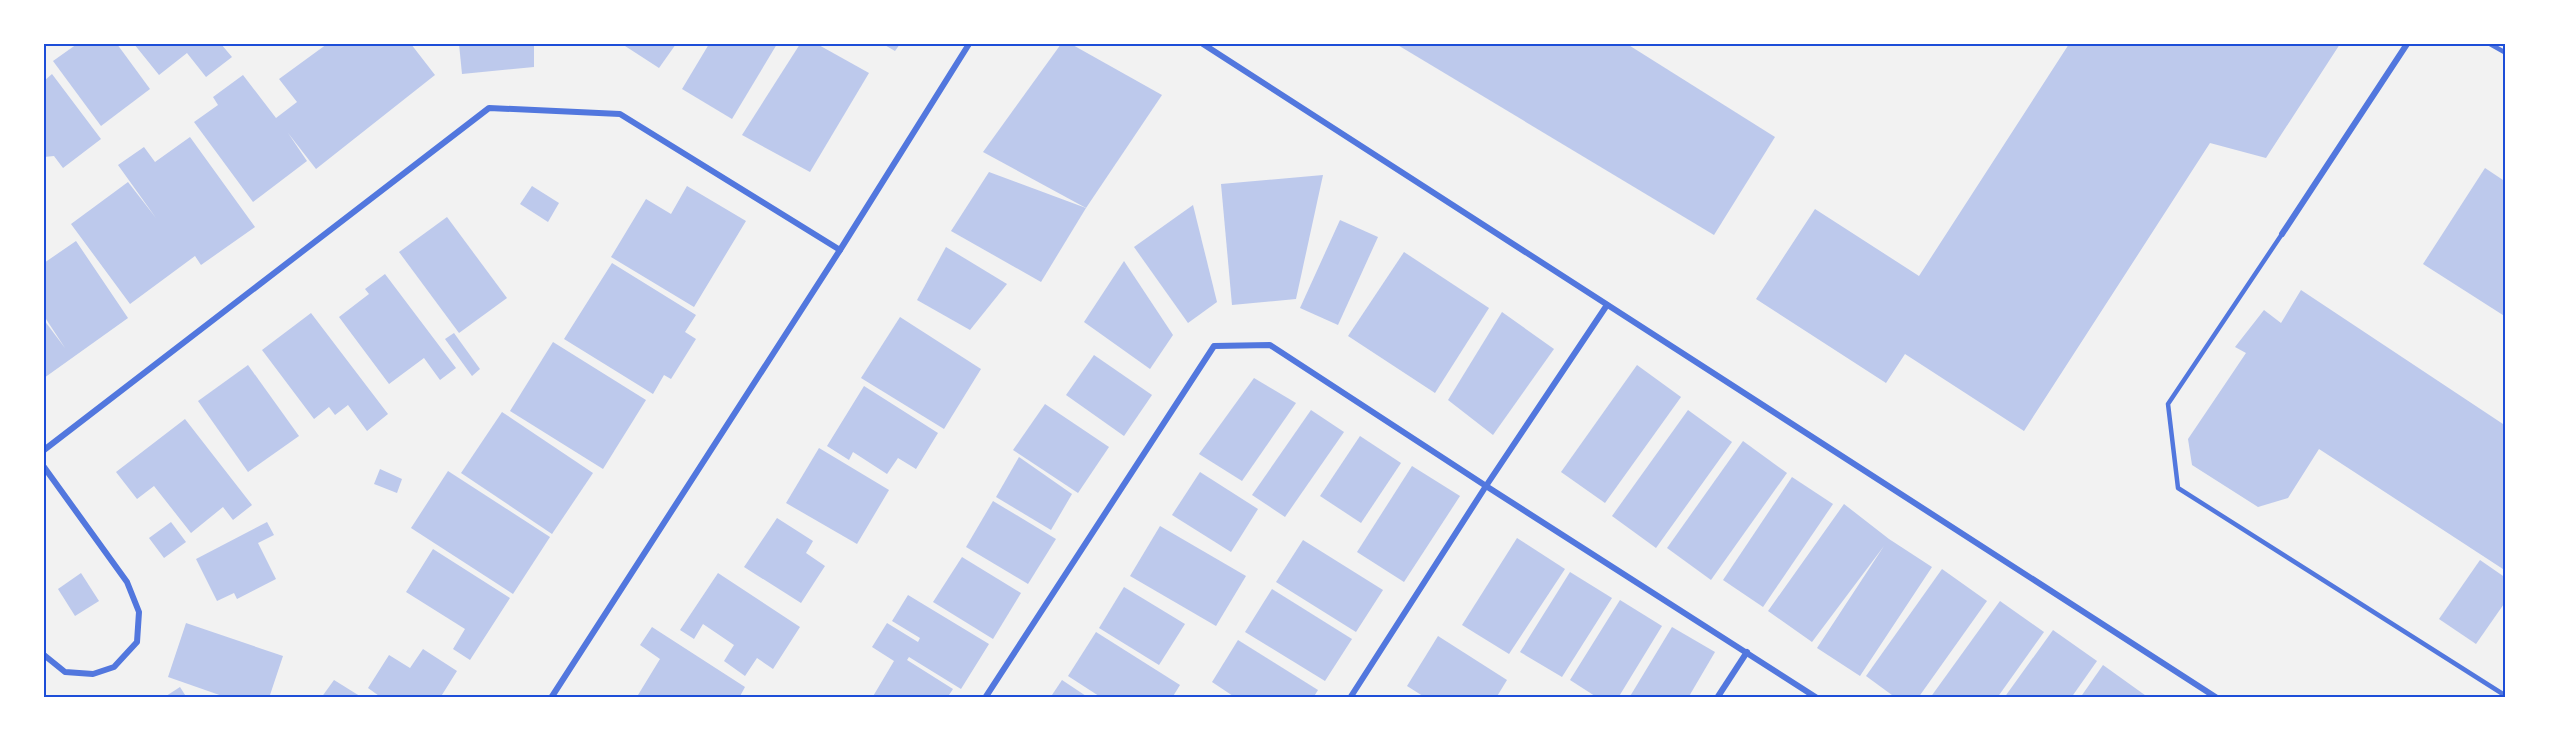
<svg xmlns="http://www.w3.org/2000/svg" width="2549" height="741" viewBox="0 0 2549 741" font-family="'Fira Sans',sans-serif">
<rect width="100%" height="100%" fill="#f2f2f2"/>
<g fill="#bdc9ec">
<path d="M77 44H117L150 89 101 126 53 61Z"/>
<path d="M134 44H221L232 57 206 77 187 53 159 75Z"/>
<path d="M327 44H411L435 75 316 169 288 133 307 161 253 202 194 122 218 105 213 97 243 75 276 118 297 102 279 79Z"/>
<path d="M459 44H534V67L462 74Z"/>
<path d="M622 44H676L659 68Z"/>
<path d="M709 44H777L732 119 682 89Z"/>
<path d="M800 44H817L869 73 810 172 742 135Z"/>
<path d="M883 44H900L895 51Z"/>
<path d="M1061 44H1071L1162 95 1086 208 983 152Z"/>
<path d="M1396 44H1627L1775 137 1714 235Z"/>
<path d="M2069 44H2340L2266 158 2210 143 2024 431 1905 354 1886 383 1756 299 1815 209 1919 276Z"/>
<path d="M52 74 101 139 63 168 54 156 44 157V81Z"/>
<path d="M190 137 255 227 201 265 195 256 130 304 71 224 128 182 156 218 118 165 144 147 155 162Z"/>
<path d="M2485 168 2506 182V317L2423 264Z"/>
<path d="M989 172 1086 208 1041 282 951 231Z"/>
<path d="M1323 175 1296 299 1232 305 1221 184Z"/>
<path d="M532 186 559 203 548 222 520 204Z"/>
<path d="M687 186 746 221 694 307 611 257 646 199 671 214Z"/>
<path d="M1193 205 1217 302 1188 323 1134 247Z"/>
<path d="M447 217 507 298 459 333 399 252Z"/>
<path d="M1340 220 1378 237 1338 325 1300 308Z"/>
<path d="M76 241 128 318 44 378V320L65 348 44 316V263Z"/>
<path d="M946 247 1007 284 970 330 917 300Z"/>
<path d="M1404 252 1489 308 1435 393 1348 336Z"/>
<path d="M1124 261 1173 335 1150 369 1084 322Z"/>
<path d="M612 263 696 315 685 332 696 339 671 379 664 375 653 394 564 339Z"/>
<path d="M385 274 456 368 440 380 424 358 389 384 339 317 369 294 365 289Z"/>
<path d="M2301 290 2506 426V571L2319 449 2288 498 2258 507 2192 465 2188 439 2246 353 2235 347 2264 310 2281 323Z"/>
<path d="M1502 312 1554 349 1493 435 1448 400Z"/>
<path d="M311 313 388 414 367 431 348 405 335 415 329 407 314 419 262 350Z"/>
<path d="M900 317 981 369 944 429 861 378Z"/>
<path d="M454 333 480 369 472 376 445 339Z"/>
<path d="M553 342 646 400 603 469 510 411Z"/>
<path d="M1094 355 1152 395 1124 436 1066 395Z"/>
<path d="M248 365 299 436 248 472 198 401Z"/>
<path d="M1637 365 1681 397 1605 503 1561 472Z"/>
<path d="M1254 378 1296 403 1242 481 1199 454Z"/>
<path d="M864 386 938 433 916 469 898 458 887 474 853 452 849 460 827 446Z"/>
<path d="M1045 404 1109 447 1078 493 1013 450Z"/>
<path d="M1311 410 1344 432 1285 517 1252 495Z"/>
<path d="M1688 410 1732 442 1656 548 1612 516Z"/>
<path d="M502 412 593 473 552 534 461 473Z"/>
<path d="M185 419 252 505 233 520 223 507 191 533 154 486 137 499 116 472Z"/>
<path d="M1360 436 1401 463 1361 523 1320 496Z"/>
<path d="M1743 441 1787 473 1711 580 1667 548Z"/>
<path d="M819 448 889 490 857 544 786 503Z"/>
<path d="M1019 457 1072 494 1051 530 996 497Z"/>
<path d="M1412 466 1460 496 1404 582 1357 552Z"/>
<path d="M380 469 402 479 397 493 374 484Z"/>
<path d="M448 471 550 537 513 594 411 528Z"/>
<path d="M1200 472 1258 509 1231 552 1172 515Z"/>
<path d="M1792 477 1833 504 1763 607 1723 580Z"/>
<path d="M993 501 1056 539 1028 584 966 547Z"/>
<path d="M1844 504 1889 539 1932 567 1860 676 1817 648 1884 546 1812 642 1768 611Z"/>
<path d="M777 518 813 541 806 553 825 566 801 603 744 567Z"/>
<path d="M171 522 186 542 164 558 149 538Z"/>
<path d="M267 522 274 535 258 543 276 579 237 599 234 593 217 601 196 559Z"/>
<path d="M1160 526 1246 576 1216 626 1130 576Z"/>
<path d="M1517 538 1565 569 1509 654 1462 625Z"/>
<path d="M1303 540 1383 590 1356 632 1276 582Z"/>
<path d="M433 549 510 598 470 660 453 649 465 629 406 592Z"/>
<path d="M962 557 1021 593 993 639 933 602Z"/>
<path d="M2480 560 2506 578V601L2476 644 2439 619Z"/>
<path d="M1942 569 1987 601 1918 698H1896L1866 676Z"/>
<path d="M1570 572 1612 598 1562 677 1520 652Z"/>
<path d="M81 573 99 601 75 616 58 589Z"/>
<path d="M718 573 800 627 773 669 757 658 745 676 724 661 734 645 703 624 694 639 680 630Z"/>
<path d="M1124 587 1185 624 1159 665 1099 628Z"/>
<path d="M1272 589 1352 639 1325 681 1245 632Z"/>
<path d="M908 595 989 644 961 689 909 657 907 660 953 689 947 698H872L894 661 872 647 887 623 918 642 920 638 892 621Z"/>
<path d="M1620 600 1662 626 1618 698H1598L1570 680Z"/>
<path d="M2000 601 2044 632 1997 698H1930Z"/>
<path d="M186 623 283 656 269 698H228L168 677Z"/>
<path d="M652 627 745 687 739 698H642L638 695 660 659 640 645Z"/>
<path d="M1672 627 1715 652 1688 698H1629Z"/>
<path d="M2053 630 2097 661 2071 698H2004Z"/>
<path d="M1096 632 1180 685 1172 698H1102L1068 676Z"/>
<path d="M1438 636 1507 680 1496 698H1426L1407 686Z"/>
<path d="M1238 640 1318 690 1313 698H1236L1212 682Z"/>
<path d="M423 649 457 671 440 698H382L368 688 389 655 410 668Z"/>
<path d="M2103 665 2149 698H2080Z"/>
<path d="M334 680 363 698H321Z"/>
<path d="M1062 680 1089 698H1050Z"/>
<path d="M180 687 187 698H163Z"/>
</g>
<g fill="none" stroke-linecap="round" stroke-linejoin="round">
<g stroke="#5277de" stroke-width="4.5">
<path d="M2490 44 2506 53"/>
<path d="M2282 234 2168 404 2178 488 2506 696"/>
</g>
<g stroke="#5277de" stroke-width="6">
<path d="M1203 44 2217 698"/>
<path d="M2282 234 2407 44"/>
<path d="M44 450 489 108 620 114 840 250"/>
<path d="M44 467 127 582 139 612 137 642 114 667 93 674 65 672 44 655"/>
<path d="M551 698 840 250 969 44"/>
<path d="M985 698 1214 346 1270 345 1486 486 1817 698"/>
<path d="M1350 698 1486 486 1607 305"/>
<path d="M1717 698 1747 652"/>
</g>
</g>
<rect width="2549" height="741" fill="none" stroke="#ffffff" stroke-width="90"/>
<rect x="45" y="45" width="2459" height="651" fill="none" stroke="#1d4ed8" stroke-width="2"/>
</svg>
